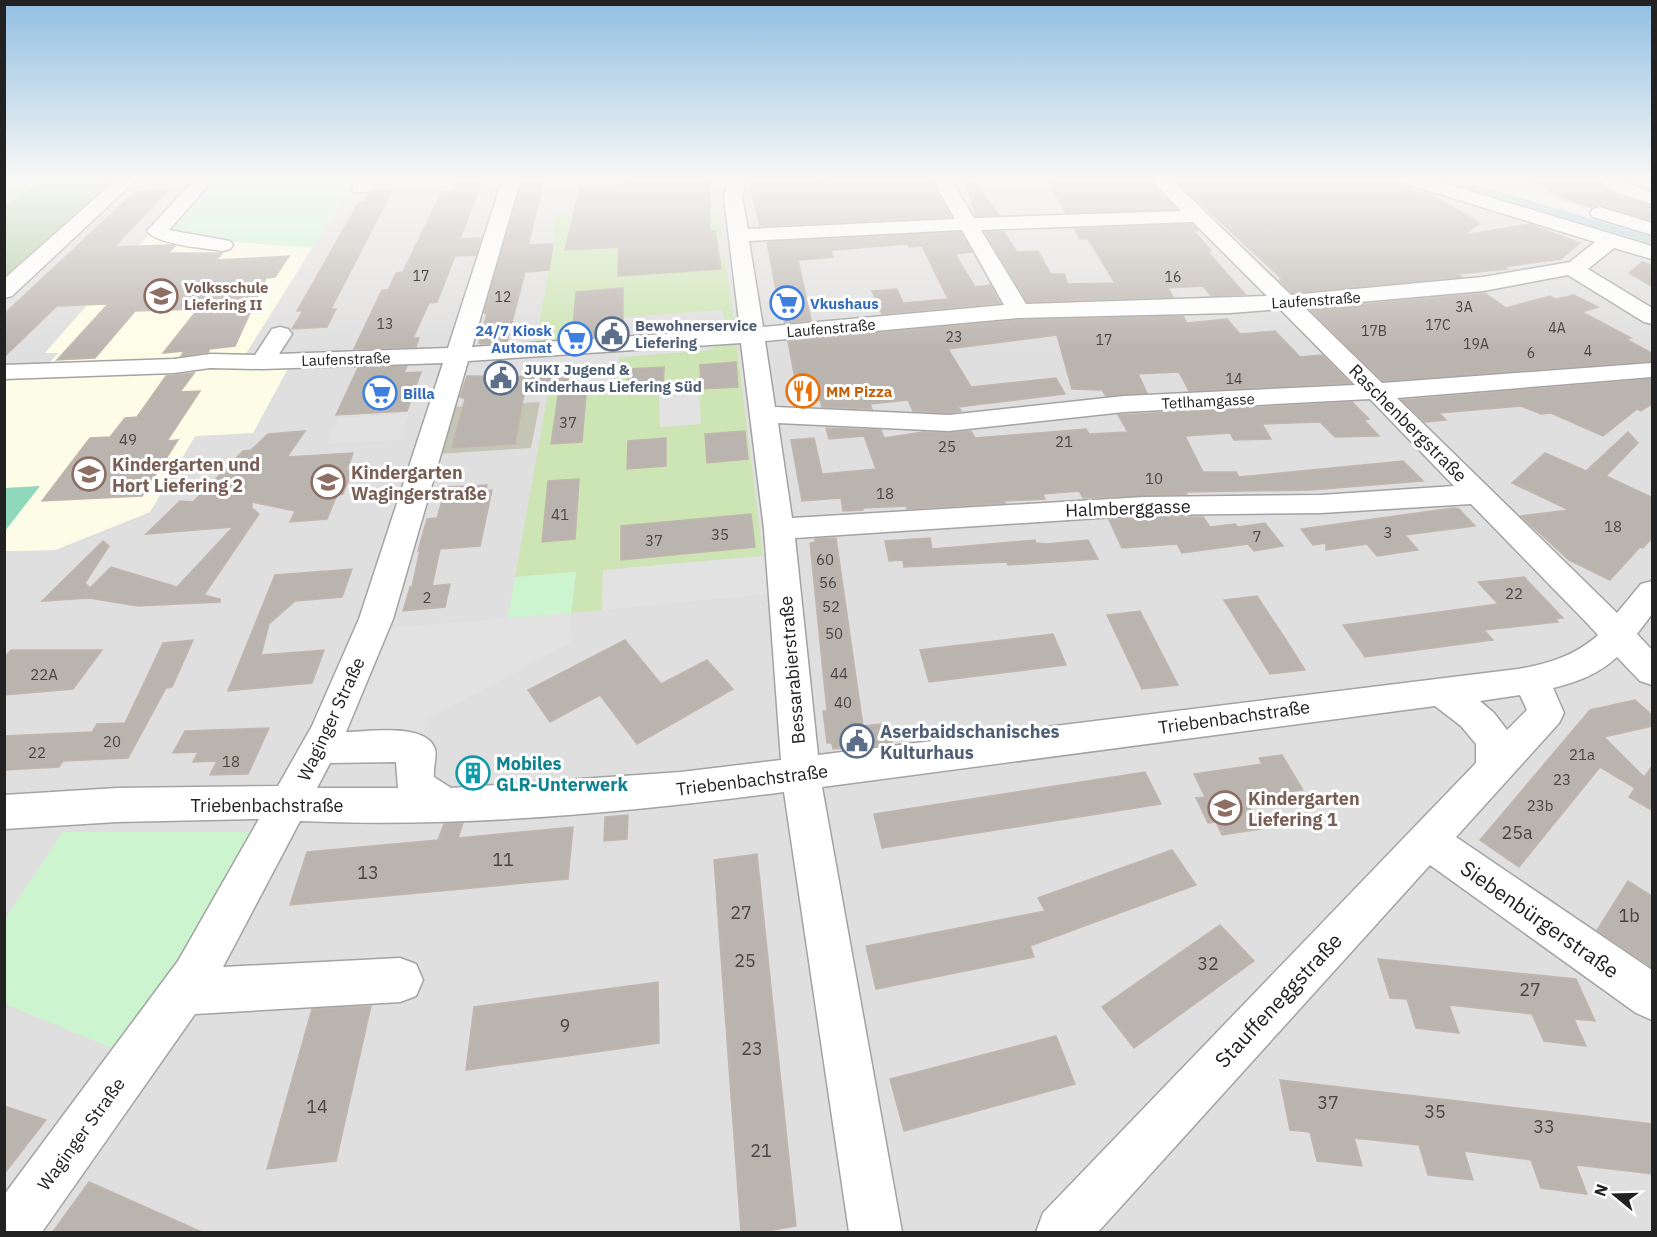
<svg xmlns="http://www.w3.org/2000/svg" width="1657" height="1237" viewBox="0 0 1657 1237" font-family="'IBM Plex Sans',sans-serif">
<rect width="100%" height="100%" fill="#f1efea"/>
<g fill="#e0dfdf">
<path d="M123 178H199L46 352H59L48 364 11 377 5 383V281Z"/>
<path d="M356 178H1416L1652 250V1232H5L4 551 55 550 150 512 195 436 253 432 288 369 236 370Z"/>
<path d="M1486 178H1652V227Z"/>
</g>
<path fill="#fdfde7" d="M199 178H356L236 369 288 368 253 433 195 436 150 512 55 550 5 551 4 383 11 377 48 364 59 353H45Z"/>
<path fill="#c5c5b6" d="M540 402 531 448 438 454 452 407Z"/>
<g fill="#cde5b5">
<path d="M5 178H46L5 208Z"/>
<path d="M719 209 723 240 694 242 695 259 725 257 734 322 725 323 722 310 624 317 623 323 573 326 571 341 536 344 553 244 555 214Z"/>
<path d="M736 340 763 556 604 570 602 610 571 613 576 572 515 577 549 387 617 382 619 357 710 350 718 342Z"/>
</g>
<path fill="#afcca2" d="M46 178H123L5 281 4 208Z"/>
<g fill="#ccf5cf">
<path d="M209 178H356L313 248 219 241 167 232Z"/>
<path d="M576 572 571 613 508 618 515 577Z"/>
<path d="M63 832H257L174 975 117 1050 5 1004 4 920Z"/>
</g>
<path fill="#90d8bc" d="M40 486 5 531V488Z"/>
<g fill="#e2e2e2">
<path d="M718 342 711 350 619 357 618 382 549 387 554 353Z"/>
<path d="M699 393 701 424 660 427 659 396Z"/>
<path d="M409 414 400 440 327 444 339 418Z"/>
<path d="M763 556 768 594 602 610 603 570Z"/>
<path d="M571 613 572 642 427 720 424 732 345 734 386 628Z"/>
</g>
<path fill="#afd0da" d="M1433 178H1454L1652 237V244Z"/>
<g fill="#bab4af" stroke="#c1b6ad" stroke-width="1.5">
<path d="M461 178H483L460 239 481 238 476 255 455 256 437 302 429 303 413 338H419L416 347 354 349 382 290H388L396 273 403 272 442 191H453Z"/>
<path d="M523 178H545L528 245 553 244 549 270 525 272 507 342 481 344 479 343 487 313H484Z"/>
<path d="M629 178H710V231H715L721 269 618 276 619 247 565 250 580 187 628 184Z"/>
<path d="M748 178H817L819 184 864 181V178H929L951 217 760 226Z"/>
<path d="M964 178H973L999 215 976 216Z"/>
<path d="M1046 178H1148L1176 209 1066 213Z"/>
<path d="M1173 178H1357L1358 182 1380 179 1384 182 1394 180 1421 196 1422 191 1429 193 1480 223 1464 235 1529 224 1580 243 1561 259 1503 267 1507 269 1458 274 1462 277 1292 293 1279 280 1282 279Z"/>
<path d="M1525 178H1596L1611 193 1653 206V221L1601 205 1592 207 1570 201Z"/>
<path d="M169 189 114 247 169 245 175 246 168 253H222L217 260 289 256 275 277 266 278 235 346 210 349 208 352 181 356 184 351 163 353 198 309 135 311 95 358 57 360 108 304 57 306 4 357V314L136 191Z"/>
<path d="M393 189 331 309H336L327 327 292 329 303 311H297L359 202H363L372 190Z"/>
<path d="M1192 224 1198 230 1195 232 1211 251H1207L1245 294 1211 296 1203 286 1168 288 1173 297 1027 302 985 232 1003 231 1017 252 1038 251 1051 274H1064L1068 284 1115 283 1088 239H1080L1075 229Z"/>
<path d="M961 232 972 252 955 254 975 287 990 285 1000 303 882 314 872 291 897 289 903 303 948 299 922 246 909 247 907 244 833 250 831 252 833 257 798 260 811 320 785 323 776 290 767 242Z"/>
<path d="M1642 262 1653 266V287L1629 273Z"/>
<path d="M623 288V335L572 338 576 292Z"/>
<path d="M1485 293 1506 308 1550 296 1556 299 1574 295 1598 307 1582 312 1631 338 1626 339 1653 354V361L1383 381 1309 309Z"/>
<path d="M1183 316 1187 323 1227 319 1240 334 1275 331 1300 357 1322 355 1350 383 1189 391 1179 372 1138 374 1147 393 1106 396 1102 390 1072 389 1057 335 948 349 971 387 1056 378 1065 394 958 407 961 411 949 413 913 411 908 400 870 404 872 409 822 407 820 400 799 401 788 341 1019 320Z"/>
<path d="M736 362 738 387 701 389 700 365Z"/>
<path d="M407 366 404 373 421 372 407 411 336 415 358 368Z"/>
<path d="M664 367 663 391 628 394 629 369Z"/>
<path d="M194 373 180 392 200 391 167 441 178 440 142 496 42 501 90 438 110 437 125 418 137 417 166 376Z"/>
<path d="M467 376 568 377V382L524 394 515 444 452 448 465 399 460 397Z"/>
<path d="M1653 379V403L1641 411 1637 409 1603 436 1551 413 1541 414 1521 406 1439 413 1446 420 1425 422 1402 400Z"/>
<path d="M586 394 582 442 551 444 558 396Z"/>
<path d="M1352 402 1369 419 1364 420 1379 436 1335 437 1320 422 1262 424 1271 439 1234 440 1230 433 1185 436 1203 472H1236L1239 477 1403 461 1423 481 1311 490 1186 492 1187 494 1083 498 1079 491 1043 494 1045 499 1004 501 1005 503 907 509 906 506 863 508V510L843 511 841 498 802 501 791 440 814 438 822 474 876 469 864 436 829 439 826 428 881 430 884 438 923 432 949 433 971 431 975 438 1086 429 1089 434 1128 432 1118 415Z"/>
<path d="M305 431 287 457 353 453 347 470 353 469 343 494 337 495 327 519 290 522 295 511 252 502V508L259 514 204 595 220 599V602L138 606 89 598 42 601 103 541 109 546 85 583 90 588 111 567 177 587 233 527 146 534 180 501 193 502 243 451 251 450 268 434Z"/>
<path d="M745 431 748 459 707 463 705 434Z"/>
<path d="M1628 432 1638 443 1606 476 1653 498V537L1643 548 1640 547 1610 580 1569 560 1521 516 1569 510 1512 483 1545 453 1586 471Z"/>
<path d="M666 438V466L627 469 628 441Z"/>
<path d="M579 479 575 539 542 542 548 481Z"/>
<path d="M487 485 486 491 492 490 480 546 440 549 432 586 450 584 445 607 403 611 410 587H412L420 550 418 551 427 519 437 518 446 487Z"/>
<path d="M1453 508 1459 509 1475 526 1405 535 1418 550 1377 556 1367 544 1326 550V543L1313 545 1301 529Z"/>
<path d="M751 514 755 547 621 560V526Z"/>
<path d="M1144 517H1203L1210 527 1235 524 1238 527 1265 523 1283 546 1254 551 1248 544 1182 553 1177 544 1122 548 1109 520Z"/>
<path d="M836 538 863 726 889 723 892 744 833 749 832 743H827L823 711H827L810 543 815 542V539Z"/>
<path d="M930 538 932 549 1035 540 1036 543 1047 544 1088 540 1098 559 1008 565 1007 562 904 567 903 560 889 561 885 541Z"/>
<path d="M352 569 342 597 295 601 269 624 261 655 324 650 312 683 228 691 275 575Z"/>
<path d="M1524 577 1563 618 1556 619 1558 622 1484 630 1493 640 1365 657 1343 625 1498 604 1478 582Z"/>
<path d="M1257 596 1286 640 1305 670 1270 674 1224 600Z"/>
<path d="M1140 611 1162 654 1178 685 1142 689 1107 615Z"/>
<path d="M1053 634 1066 665 929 682 920 650Z"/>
<path d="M193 640 172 687 166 688 128 758 63 761 59 767 4 770V736L92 732 97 724 125 723 163 643Z"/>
<path d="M625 640 661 684 707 660 733 689 637 744 600 695 550 722 528 690Z"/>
<path d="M11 650H102L73 689 4 695V658Z"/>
<path d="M1635 700 1653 716V726L1604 737 1644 777 1653 765V811L1629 797 1635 788 1600 767 1519 867 1480 840 1590 710Z"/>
<path d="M269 728 248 774 210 775 217 761 193 762 198 752 173 753 185 731Z"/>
<path d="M1282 755 1303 790 1267 795 1271 802 1248 805 1261 829 1222 835 1216 822 1208 823 1196 798 1205 797 1194 774 1262 764 1259 758Z"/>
<path d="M1145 772 1161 804 882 848 874 814Z"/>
<path d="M628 815 627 839 604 841 605 817Z"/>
<path d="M463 823 458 838 573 827 568 879 290 905 307 852 438 840 444 824Z"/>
<path d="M1172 850 1196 885 1030 946 1034 957 876 989 866 946 1045 911 1038 898Z"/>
<path d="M757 854 796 1226 757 1233H741L714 860Z"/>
<path d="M1628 881 1653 897V968L1597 930Z"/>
<path d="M1220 925 1254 961 1134 1048 1102 1007Z"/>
<path d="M1378 959 1576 979 1595 1021 1574 1019 1586 1046 1544 1041 1532 1014 1449 1005 1459 1033 1416 1028 1407 999 1390 998Z"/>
<path d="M658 982 659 1043 466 1070 474 1007Z"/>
<path d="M371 1006 336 1161 267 1169 312 1009Z"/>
<path d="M1056 1036 1075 1084 904 1131 890 1079Z"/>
<path d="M1280 1080 1653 1124V1174L1576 1165 1587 1194 1541 1188 1531 1160 1464 1151 1473 1180 1428 1175 1419 1145 1354 1138 1362 1166 1317 1161 1310 1132 1290 1130Z"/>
<path d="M4 1106 46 1120 4 1174Z"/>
<path d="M89 1182 204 1233H52Z"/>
</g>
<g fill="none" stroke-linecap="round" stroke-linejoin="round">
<defs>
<g id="minor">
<path d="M118 178H138L12 296 4 298V279Z"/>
<path d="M196 178H215L169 230 230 241 233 245 230 249 223 251C205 248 157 245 147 231Z"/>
<path d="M358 178H376L368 192H354L352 188Z"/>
<path d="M503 178H521L472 347 740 329 724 197 728 178H746L742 197 748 229 955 219 932 178H950L974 218 1181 211 1150 178H1170L1291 295 1483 277 1570 262 1595 242 1401 182 1398 178H1427L1652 246V259L1614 248 1588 269 1652 308V324L1644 322 1568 275 1483 291 1304 307 1382 383 1652 363V377L1397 398 1617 613 1641 584 1652 581V614L1637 634 1652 650V685L1640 681 1617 657C1599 674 1577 682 1553 688L1564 713 1559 723 1456 837 1652 970V1020L1636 1013 1430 865 1098 1232H1036L1043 1213 1476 763V744L1461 726 1435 706 822 787 902 1232H849L784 792C624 813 461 828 300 821L223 967 400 958 416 964 423 980 416 996 400 1002 195 1014 42 1232H4V1195L178 961 259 819 117 822 4 829V795L117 788 278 786 312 726 359 619 443 363 262 369 210 368 174 373 4 379V365L174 359 210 354 255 355 272 329 280 327 288 329 292 334 279 354 448 348ZM1193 222 1267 296 1026 304 981 230ZM962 230 1004 305 763 327 749 241ZM1280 309 1355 385 1124 396 949 415 775 407 765 341 1019 318 1230 313ZM741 343 764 529 781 760 681 772 451 788 434 777C433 768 437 757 435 749 426 722 368 732 346 732L393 619 468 361ZM1370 399 1454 486 1321 495 1144 497 792 518 778 423 949 431 1124 412ZM1471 504 1585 621 1598 635 1596 637C1572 657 1547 664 1518 669L818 755 795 538 1144 515 1321 513ZM1520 695 1527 710 1507 730 1494 713 1480 701ZM396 762 398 788H317L330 763Z"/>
<path d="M1598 178H1619L1626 183 1652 192V204L1612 191Z"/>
<path d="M1600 207 1652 223V235L1593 217 1590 213 1593 209Z"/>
</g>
</defs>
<use href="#minor" stroke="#a3a3a3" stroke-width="3"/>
<use href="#minor" fill="#fff" fill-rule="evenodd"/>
</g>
<linearGradient id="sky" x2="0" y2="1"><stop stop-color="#91bfe2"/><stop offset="0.51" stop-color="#f9f8f6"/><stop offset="1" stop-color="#f9f8f6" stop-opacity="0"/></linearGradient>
<rect width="1657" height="351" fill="url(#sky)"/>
<defs>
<symbol id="school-ring" viewBox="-11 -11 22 22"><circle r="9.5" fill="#fff" stroke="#8d6e63" stroke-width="1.5"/><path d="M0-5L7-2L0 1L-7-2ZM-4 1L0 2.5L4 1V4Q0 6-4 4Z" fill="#8d6e63"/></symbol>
<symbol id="supermarket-ring" viewBox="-11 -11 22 22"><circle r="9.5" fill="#fff" stroke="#3f7fe0" stroke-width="1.5"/><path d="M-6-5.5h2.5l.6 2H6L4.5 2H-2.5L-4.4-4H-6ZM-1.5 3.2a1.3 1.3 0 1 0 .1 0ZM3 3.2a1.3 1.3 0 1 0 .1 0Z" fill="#3f7fe0"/></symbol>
<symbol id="civic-ring" viewBox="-11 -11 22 22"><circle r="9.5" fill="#fff" stroke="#5c6f8a" stroke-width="1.5"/><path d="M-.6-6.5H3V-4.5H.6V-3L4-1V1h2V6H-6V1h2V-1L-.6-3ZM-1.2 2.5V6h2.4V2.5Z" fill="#5c6f8a"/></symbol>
<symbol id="restaurant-ring" viewBox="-11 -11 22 22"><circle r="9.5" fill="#fff" stroke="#e8710a" stroke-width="1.5"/><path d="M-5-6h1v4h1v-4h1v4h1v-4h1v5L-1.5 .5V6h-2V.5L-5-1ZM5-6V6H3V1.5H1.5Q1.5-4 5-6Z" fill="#e8710a"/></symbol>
<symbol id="building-ring" viewBox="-11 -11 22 22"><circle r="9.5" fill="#fff" stroke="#0f9aa8" stroke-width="1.5"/><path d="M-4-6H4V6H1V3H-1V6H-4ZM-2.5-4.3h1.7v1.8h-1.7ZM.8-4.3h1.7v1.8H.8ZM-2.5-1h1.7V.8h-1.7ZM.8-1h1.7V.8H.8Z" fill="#0f9aa8"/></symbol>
</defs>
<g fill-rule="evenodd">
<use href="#school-ring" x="142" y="277" width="38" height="38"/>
<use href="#supermarket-ring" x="768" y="284" width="38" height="38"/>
<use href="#civic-ring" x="593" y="315" width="38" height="38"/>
<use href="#supermarket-ring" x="556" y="320" width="38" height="38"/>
<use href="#civic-ring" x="482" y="359" width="38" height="38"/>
<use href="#restaurant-ring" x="784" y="372" width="38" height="38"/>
<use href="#supermarket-ring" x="361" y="374" width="38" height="38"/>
<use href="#school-ring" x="70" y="455" width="38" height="38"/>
<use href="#school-ring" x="309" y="463" width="38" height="38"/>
<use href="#civic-ring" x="838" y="722" width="38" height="38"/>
<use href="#building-ring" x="454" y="754" width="38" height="38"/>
<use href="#school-ring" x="1206" y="789" width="38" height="38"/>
</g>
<g text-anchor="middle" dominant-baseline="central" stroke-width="6" stroke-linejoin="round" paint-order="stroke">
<g font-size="14" fill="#484645">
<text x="421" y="276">17</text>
<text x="1173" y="277">16</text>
<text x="503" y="297">12</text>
<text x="1464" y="307">3A</text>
<text x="385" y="324">13</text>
<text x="1438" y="325">17C</text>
<text x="1557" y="328">4A</text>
<text x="1374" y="331">17B</text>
<text x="954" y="337">23</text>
<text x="1104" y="340">17</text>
<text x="1476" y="344">19A</text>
<text x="1588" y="351">4</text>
<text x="1531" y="353">6</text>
<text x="1234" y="379">14</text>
</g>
<g font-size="15" font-weight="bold" fill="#785e54" stroke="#fff" text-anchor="start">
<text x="184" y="287">Volksschule<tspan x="184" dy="17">Liefering II</tspan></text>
</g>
<g font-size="15" fill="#222" stroke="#fff">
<text transform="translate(1316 300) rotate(-4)">Laufenstraße</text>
<text transform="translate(831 328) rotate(-5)">Laufenstraße</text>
<text transform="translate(346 359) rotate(-2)">Laufenstraße</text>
<text transform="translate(1208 401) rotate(-3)">Tetlhamgasse</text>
</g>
<g font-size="15" font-weight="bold" fill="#366cbe" stroke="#fff" text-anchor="start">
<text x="810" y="303">Vkushaus</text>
<text x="552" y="330" text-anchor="end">24/7 Kiosk<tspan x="552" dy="17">Automat</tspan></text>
<text x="403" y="393">Billa</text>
</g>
<g font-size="15" font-weight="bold" fill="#4e5e75" stroke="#fff" text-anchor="start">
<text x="635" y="325">Bewohnerservice<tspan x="635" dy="17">Liefering</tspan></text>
<text x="524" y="369">JUKI Jugend &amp;<tspan x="524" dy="17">Kinderhaus Liefering Süd</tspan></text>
</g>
<g font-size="15" font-weight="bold" fill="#c56008" stroke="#fff" text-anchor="start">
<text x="826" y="391">MM Pizza</text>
</g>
<g font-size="15" fill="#484645">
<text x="568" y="422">37</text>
<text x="128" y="439">49</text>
<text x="1064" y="441">21</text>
<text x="947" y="446">25</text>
<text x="1154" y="478">10</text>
<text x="885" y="493">18</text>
<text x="560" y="514">41</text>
<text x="1613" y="526">18</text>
<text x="1388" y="532">3</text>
<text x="720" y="534">35</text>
<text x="1257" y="536">7</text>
<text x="654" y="540">37</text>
<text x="825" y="559">60</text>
<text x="828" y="582">56</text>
<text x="1514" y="593">22</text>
<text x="427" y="597">2</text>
<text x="831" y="606">52</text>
<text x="834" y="633">50</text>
<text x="839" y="673">44</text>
<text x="44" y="674">22A</text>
<text x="843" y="702">40</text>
<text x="112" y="741">20</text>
<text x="37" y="752">22</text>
<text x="1582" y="754">21a</text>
<text x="231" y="761">18</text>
<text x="1562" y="779">23</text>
<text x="1540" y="805">23b</text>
</g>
<g font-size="18" fill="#222" stroke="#fff">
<text transform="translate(1408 423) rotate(45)">Raschenbergstraße</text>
<text transform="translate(1128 508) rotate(-2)">Halmberggasse</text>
<text transform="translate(792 670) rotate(-95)">Bessarabierstraße</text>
<text transform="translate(1234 717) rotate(-8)">Triebenbachstraße</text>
<text transform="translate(331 719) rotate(-65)">Waginger Straße</text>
<text transform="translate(752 780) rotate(-7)">Triebenbachstraße</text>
<text x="267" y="805">Triebenbachstraße</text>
<text transform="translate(81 1134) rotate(-54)">Waginger Straße</text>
</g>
<g font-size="18" font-weight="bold" fill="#785e54" stroke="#fff" text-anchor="start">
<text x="112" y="464">Kindergarten und<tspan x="112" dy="21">Hort Liefering 2</tspan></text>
<text x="351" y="472">Kindergarten<tspan x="351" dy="21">Wagingerstraße</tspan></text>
<text x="1248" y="798">Kindergarten<tspan x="1248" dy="21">Liefering 1</tspan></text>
</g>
<g font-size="18" font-weight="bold" fill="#4e5e75" stroke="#fff" text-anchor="start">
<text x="880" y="731">Aserbaidschanisches<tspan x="880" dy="21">Kulturhaus</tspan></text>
</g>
<g font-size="18" font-weight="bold" fill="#0d838f" stroke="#fff" text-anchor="start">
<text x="496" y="763">Mobiles<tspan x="496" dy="21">GLR-Unterwerk</tspan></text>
</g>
<g font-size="18" fill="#484645">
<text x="1517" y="832">25a</text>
<text x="503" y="859">11</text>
<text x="368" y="872">13</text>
<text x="741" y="912">27</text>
<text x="1629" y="915">1b</text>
<text x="745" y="960">25</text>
<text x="1208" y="963">32</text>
<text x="1530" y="989">27</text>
<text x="565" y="1025">9</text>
<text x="752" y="1048">23</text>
<text x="1328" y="1102">37</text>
<text x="317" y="1106">14</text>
<text x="1435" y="1111">35</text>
<text x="1544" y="1126">33</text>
<text x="761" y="1150">21</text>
</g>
<g font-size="21" fill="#222" stroke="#fff">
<text transform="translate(1540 919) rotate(35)">Siebenbürgerstraße</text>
<text transform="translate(1278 1000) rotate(-47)">Stauffeneggstraße</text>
</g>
</g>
<rect width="1657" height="1237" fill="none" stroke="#222222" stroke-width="12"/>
<g transform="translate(1615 1195) rotate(289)" stroke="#ffffff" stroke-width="4.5" paint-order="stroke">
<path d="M0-4.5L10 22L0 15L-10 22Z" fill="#222222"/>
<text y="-9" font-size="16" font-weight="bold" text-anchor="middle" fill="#222222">N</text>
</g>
</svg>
